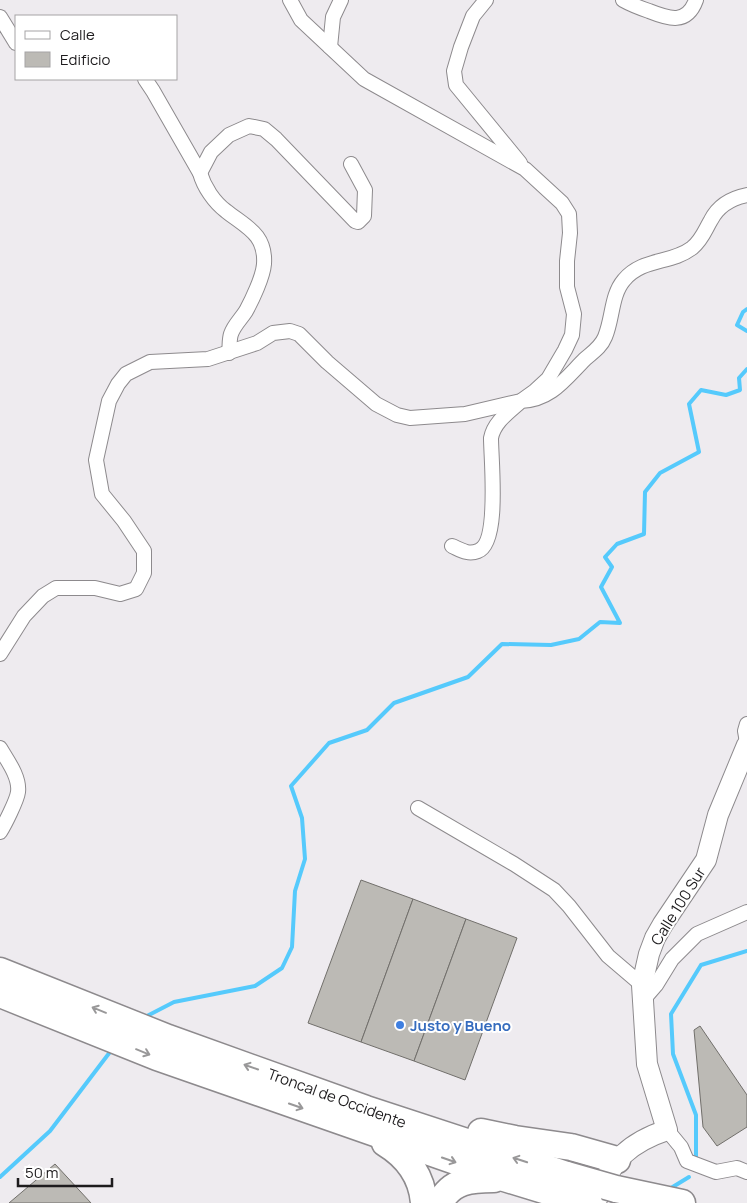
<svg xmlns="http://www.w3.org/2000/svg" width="747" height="1203" viewBox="0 0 747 1203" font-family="Manrope,sans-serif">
<rect width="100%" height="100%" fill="#eeebef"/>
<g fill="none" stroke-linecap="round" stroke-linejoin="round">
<g stroke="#55cafc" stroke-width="4">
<path d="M747 309 743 312 737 325 747 331"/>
<path d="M145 1017 174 1002 255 986 282 968 292 947 295 891 305 859 302 818 291 786 329 743 367 730 394 703 468 677 502 644 551 645 579 639 600 622 620 623 601 587 612 567 605 557 617 544 644 534 645 492 660 473 699 452 689 404 701 390 726 395 740 390 739 378 747 369"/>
<path d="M696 1158V1115L673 1054 671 1014 701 965 747 951"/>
<path d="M0 1177 50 1131 110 1052"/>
<path d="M671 1188 689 1177"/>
</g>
</g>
<g fill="#bcbab5" stroke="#716f6b">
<path d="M361 880 413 899 361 1042 308 1023Z"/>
<path d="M413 899 466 919 414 1061 361 1042Z"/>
<path d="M466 919 517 938 465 1080 414 1061Z"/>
<path d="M700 1026 747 1095V1127L717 1146 703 1127 694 1030Z"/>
<path d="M55 1164 91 1203H9Z"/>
</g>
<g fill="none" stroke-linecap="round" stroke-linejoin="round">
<defs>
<g id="street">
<path d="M486 0 473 16 461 47 454 71 456 85 520 163"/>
<path d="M623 0C632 5 640 8 649 11 669 19 687 25 696 0"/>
<path d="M0 17 16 43"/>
<path d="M330 47 333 17 341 0"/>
<path d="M145 79 153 91 200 173C204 187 214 202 226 211 246 227 266 234 264 264 263 277 252 300 246 311 241 319 234 325 231 334 229 340 230 347 229 353"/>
<path d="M200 173 211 152 229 135 249 126 264 129 276 139 355 221 358 222 364 216 365 190 351 164"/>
<path d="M452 546C461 550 468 555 478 551 500 543 491 460 491 438 494 422 509 412 521 401 551 400 565 379 585 359 593 352 601 347 605 337 613 318 611 295 624 280 642 258 671 264 692 248 702 240 705 230 711 220 718 206 732 198 747 195"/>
<path d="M0 654 24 616 43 596 56 588H95L120 594 136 589 144 573V551L124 521 102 494 96 460 109 401 118 384 126 374 150 362 208 359 257 343 273 333 290 331 299 334 327 362 376 404 397 415 410 418 465 414 521 401 535 391 548 379 565 350 572 335 574 314 567 287V261L570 233 569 214 562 203 525 169 364 79 301 20 290 0"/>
<path d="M747 724 745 731 747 742"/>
<path d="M0 748C7 760 20 777 18 792 17 800 5 824 0 832"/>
<path d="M418 808 514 864 554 890 569 906 608 956 642 985"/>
<path d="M643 1000 656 985 672 959 697 934 747 912"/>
<path d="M667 1130 681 1147 687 1161 716 1172 737 1168 747 1172"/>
</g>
<path id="secondary" d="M598 1197C610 1160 631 1142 667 1130L647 1064 642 985 649 954 655 938 663 924 706 860 718 815 747 745"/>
<g id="highway">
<path d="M0 971 168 1038 366 1109 567 1175"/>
<path d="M0 994 157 1057 504 1178 560 1195"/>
<path d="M481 1132 515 1139 571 1147 617 1160"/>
<path d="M385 1143C408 1157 422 1176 424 1203"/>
<path d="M616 1189 682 1203"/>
<path d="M440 1203C451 1180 472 1179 494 1179"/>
</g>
</defs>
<use href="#street" stroke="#8d8a8d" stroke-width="16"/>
<use href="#secondary" stroke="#8d8a8d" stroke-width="22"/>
<use href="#highway" stroke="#8d8a8d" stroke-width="29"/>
<use href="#street" stroke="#fff" stroke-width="14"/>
<use href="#secondary" stroke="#fff" stroke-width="20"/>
<use href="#highway" stroke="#fff" stroke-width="26"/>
<defs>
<g id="highway-bridge">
<path d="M567 1175 616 1189"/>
<path d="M560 1195 589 1203"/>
</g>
</defs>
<use href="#highway-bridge" stroke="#8d8a8d" stroke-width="29" stroke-linecap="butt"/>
<use href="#highway-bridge" stroke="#fff" stroke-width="26"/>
</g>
<defs><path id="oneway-shaft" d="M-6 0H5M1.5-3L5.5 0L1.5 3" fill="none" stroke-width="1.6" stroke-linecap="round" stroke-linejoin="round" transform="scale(1.25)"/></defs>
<g stroke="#999899">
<use href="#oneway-shaft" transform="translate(99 1010) rotate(-158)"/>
<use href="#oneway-shaft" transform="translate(143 1052) rotate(22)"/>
<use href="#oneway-shaft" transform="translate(251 1067) rotate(-161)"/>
<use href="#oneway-shaft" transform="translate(296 1106) rotate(19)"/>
<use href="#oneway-shaft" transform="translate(449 1160) rotate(19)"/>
<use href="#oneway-shaft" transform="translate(520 1160) rotate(-162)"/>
</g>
<circle fill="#3f7fe0" stroke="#fff" stroke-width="2" cx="400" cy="1025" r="5"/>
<g text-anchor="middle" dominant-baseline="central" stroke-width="4" stroke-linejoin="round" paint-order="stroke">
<g font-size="15" fill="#1d1b1d" stroke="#fff">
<text transform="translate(678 906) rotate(-58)">Calle 100 Sur</text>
<text transform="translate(337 1098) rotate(20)">Troncal de Occidente</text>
</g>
<g font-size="15" font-weight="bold" fill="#366cbe" stroke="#fff" text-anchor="start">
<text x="410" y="1025">Justo y Bueno</text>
</g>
</g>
<rect x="15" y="15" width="162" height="65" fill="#ffffff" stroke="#a5a4a5"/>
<rect x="25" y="31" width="25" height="8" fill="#ffffff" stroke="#a5a4a5"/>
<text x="60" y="40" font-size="15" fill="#1d1b1d">Calle</text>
<rect x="25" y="52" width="25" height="15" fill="#bcbab5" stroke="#a5a4a5"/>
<text x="60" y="65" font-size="15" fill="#1d1b1d">Edificio</text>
<path d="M18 1178v8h94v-8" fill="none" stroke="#1d1b1d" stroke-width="2.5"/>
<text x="25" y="1178" font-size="15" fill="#1d1b1d" stroke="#ffffff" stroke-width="4" paint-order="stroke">50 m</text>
</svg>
